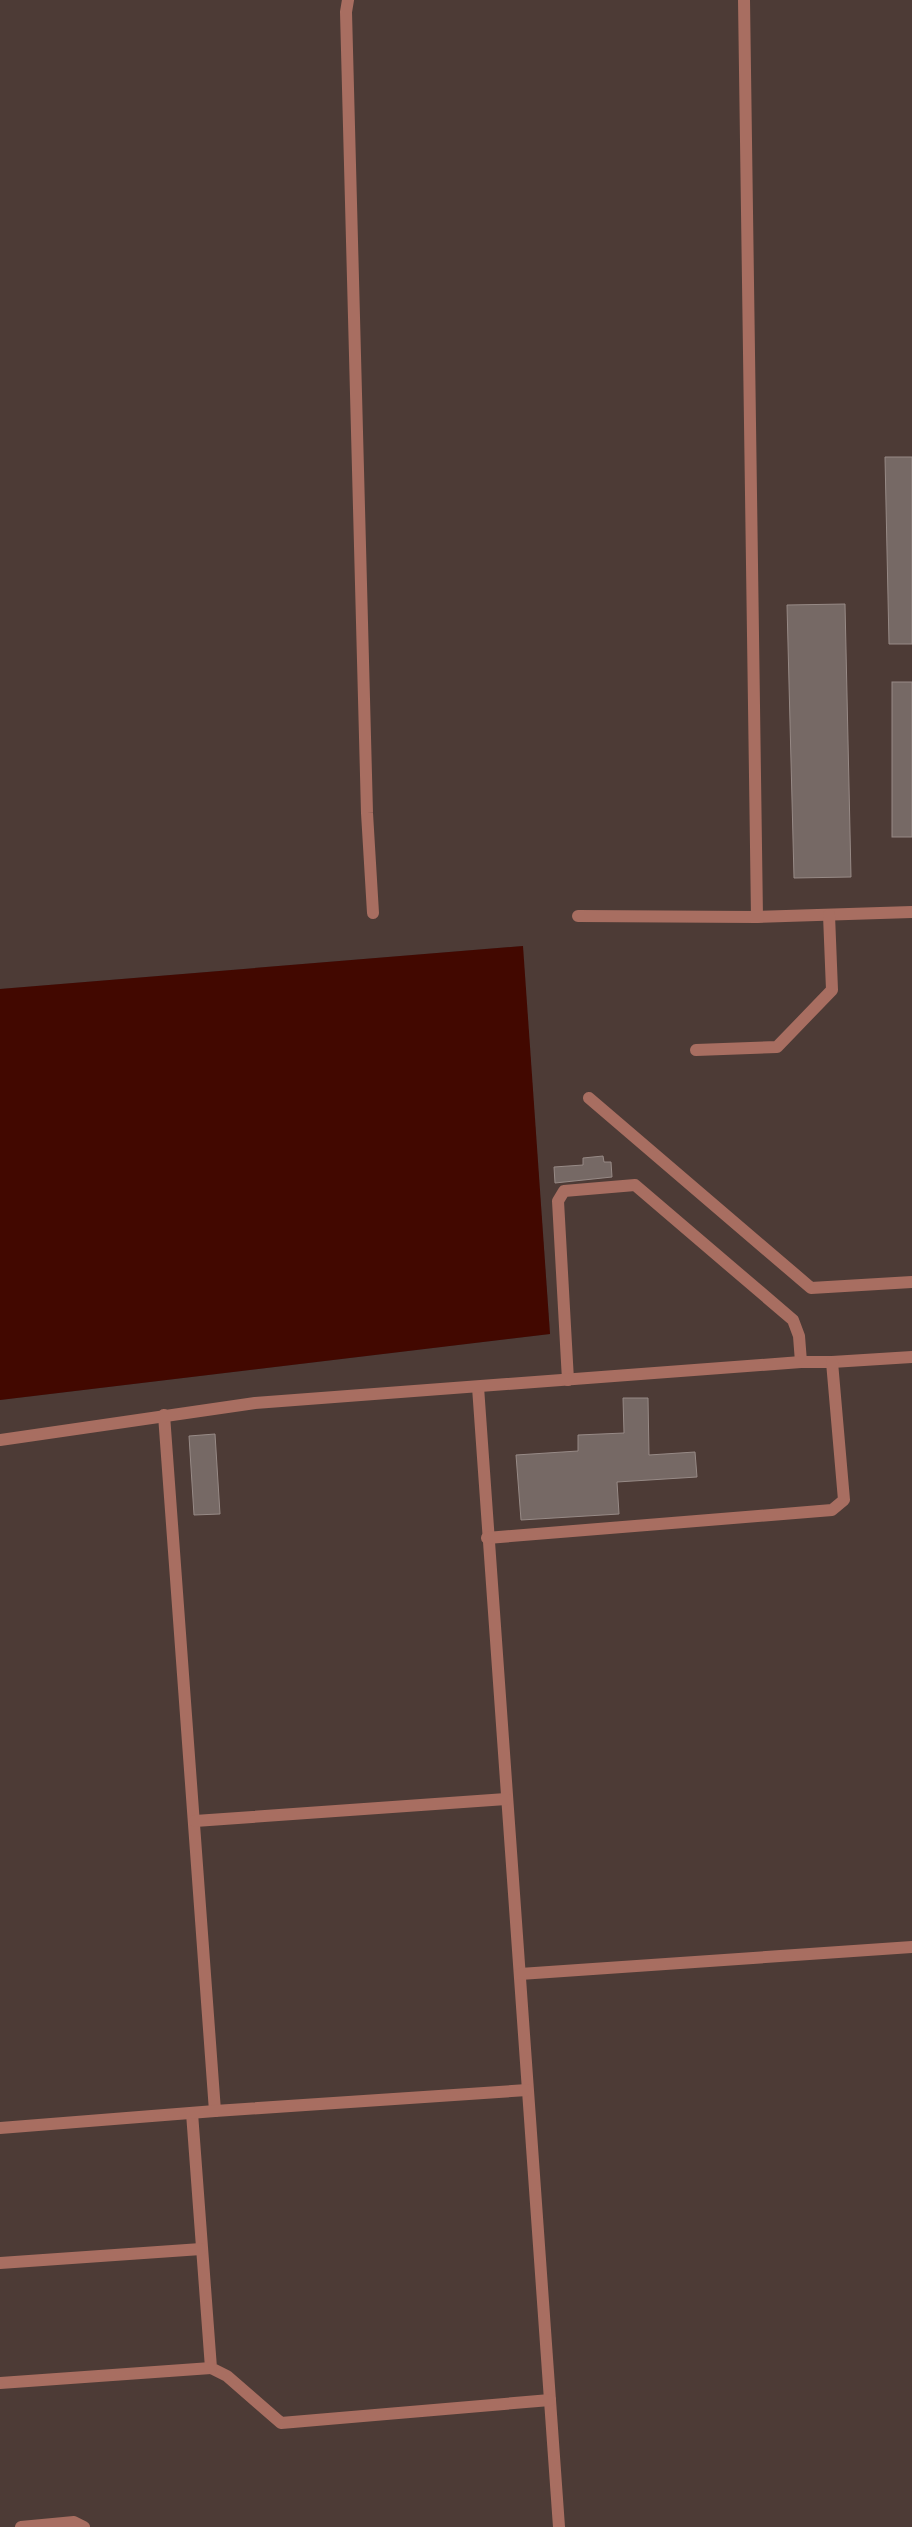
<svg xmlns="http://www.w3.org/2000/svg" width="912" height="2527" viewBox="0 0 912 2527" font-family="Cabin,sans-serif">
<rect width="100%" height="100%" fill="#403432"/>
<path fill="#4d3b36" d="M0 0H912V2527H0V1400L550 1334 522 946 0 989Z"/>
<path fill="#420800" d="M523 946 550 1334 0 1400V989Z"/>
<g fill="#766965" stroke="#978a86">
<path d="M885 457H912V644H889Z"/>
<path d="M845 604 851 877 794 878 787 605Z"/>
<rect x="892" y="682" width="20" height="155"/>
<path d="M603 1156 604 1162H611L612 1177 555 1183 554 1167 583 1165V1158Z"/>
<path d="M623 1398H648L649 1455 695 1452 697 1477 617 1482 619 1514 521 1520 516 1455 578 1451V1435L624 1433Z"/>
<path d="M215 1434 220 1514 194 1515 189 1436Z"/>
</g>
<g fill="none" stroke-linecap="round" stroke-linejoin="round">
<g stroke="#a86e61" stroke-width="12">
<path d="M348 0 346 12 367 813 373 913"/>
<path d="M744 0 757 917"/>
<path d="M578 916 757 917 912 912"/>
<path d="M696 1050 777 1047 832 990 829 915"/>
<path d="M589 1098 811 1288 912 1282"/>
<path d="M568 1380 558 1201 564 1191 635 1185 793 1320 799 1336 801 1362"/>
<path d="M478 1387 559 2527"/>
<path d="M164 1415 215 2111"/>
<path d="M0 1440 255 1403 801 1362H832L912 1357"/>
<path d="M487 1538 832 1510 844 1500 832 1362"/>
<path d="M195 1821 506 1799"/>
<path d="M520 1974 912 1947"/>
<path d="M192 2113 211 2368 227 2376 281 2423 550 2400"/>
<path d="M0 2128 215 2111 527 2090"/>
<path d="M0 2263 201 2249"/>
<path d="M0 2383 211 2368"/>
<path d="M21 2527 74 2522 84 2527"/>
</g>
</g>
</svg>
